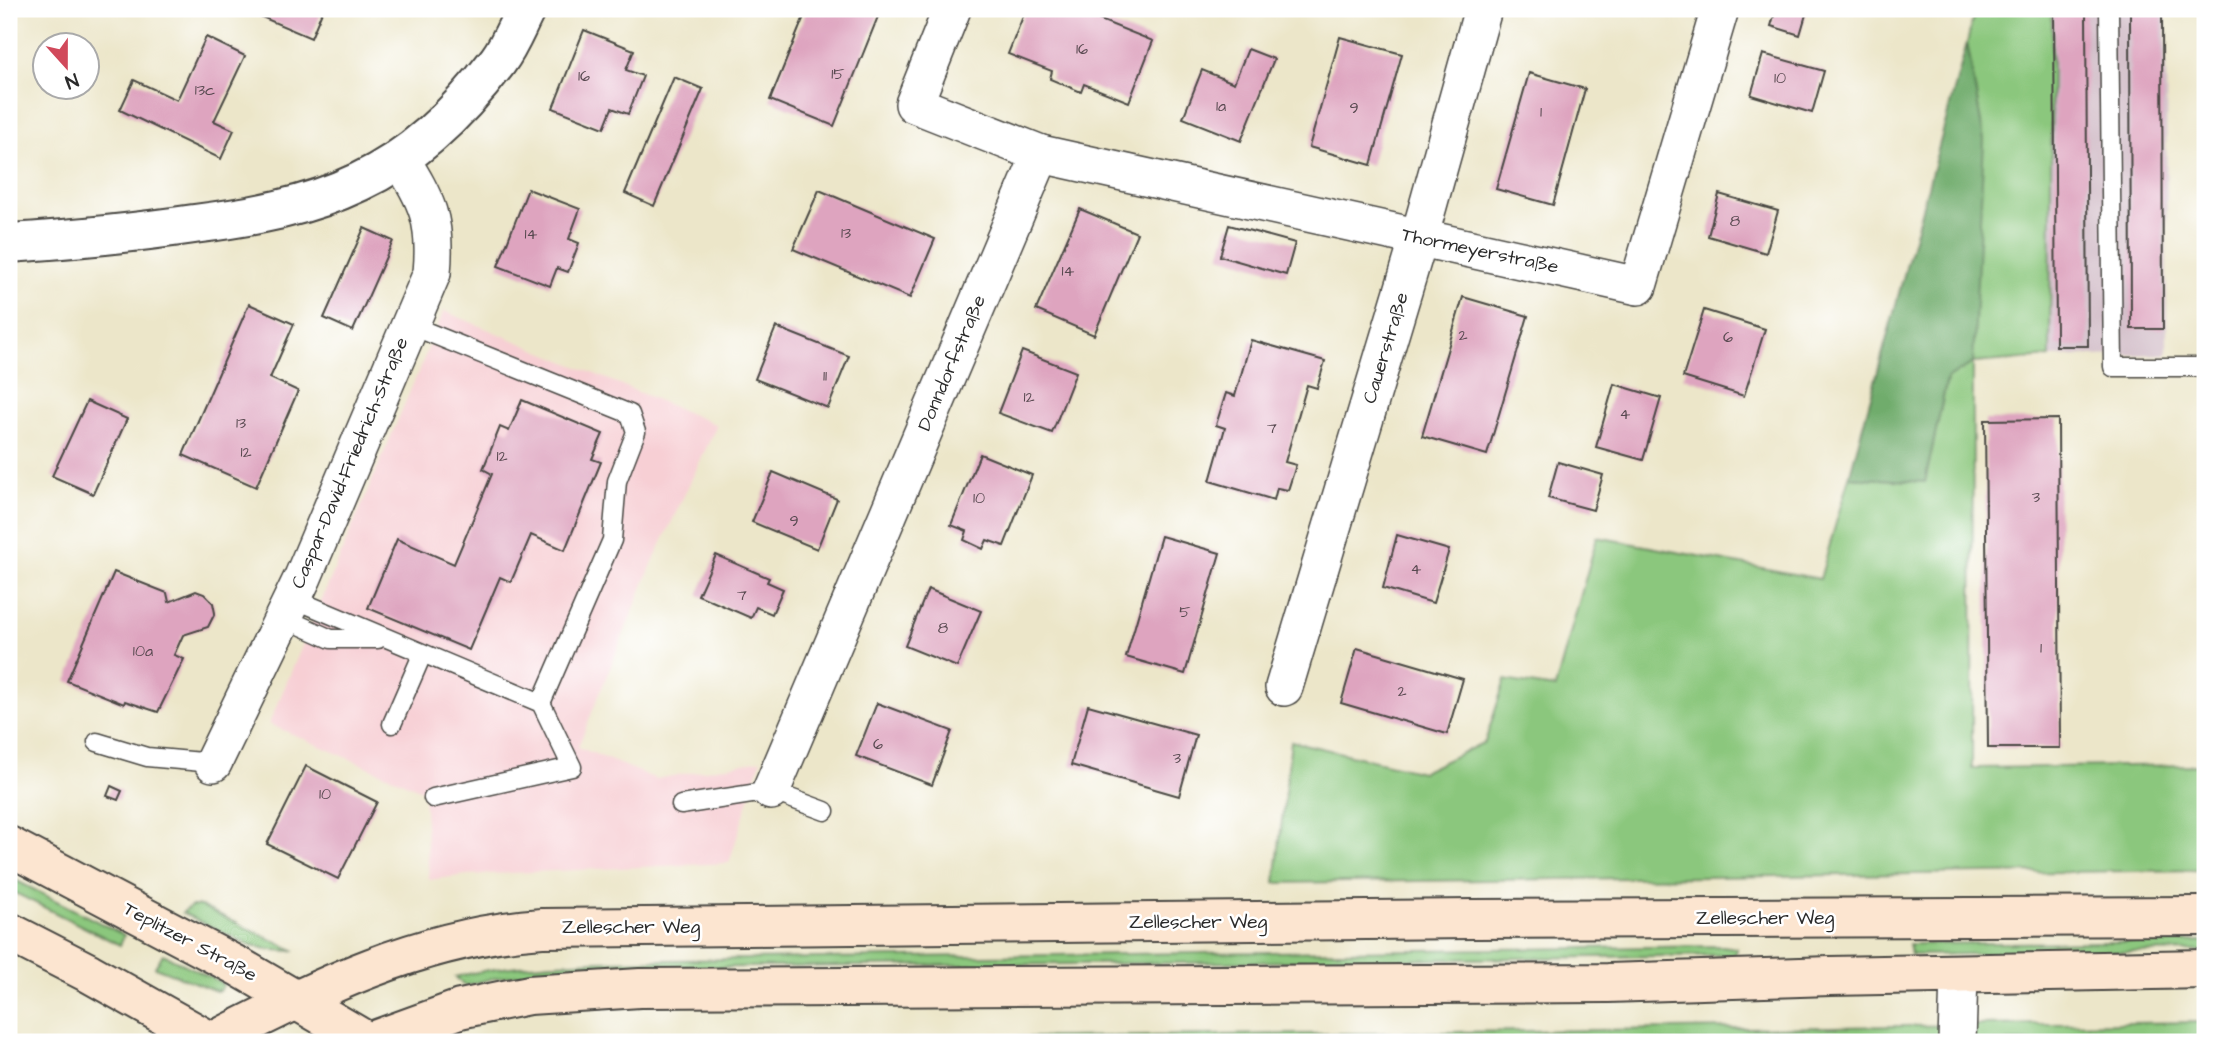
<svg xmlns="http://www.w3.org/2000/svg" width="2214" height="1051" viewBox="0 0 2214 1051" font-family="'Architects Daughter',sans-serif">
<rect width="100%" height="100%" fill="#fff"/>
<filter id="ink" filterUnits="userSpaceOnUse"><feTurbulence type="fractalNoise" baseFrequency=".0143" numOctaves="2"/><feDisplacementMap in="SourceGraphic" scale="14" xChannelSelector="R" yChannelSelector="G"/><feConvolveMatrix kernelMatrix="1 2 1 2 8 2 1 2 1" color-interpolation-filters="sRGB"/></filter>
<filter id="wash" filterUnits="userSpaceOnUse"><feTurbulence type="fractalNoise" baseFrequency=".00686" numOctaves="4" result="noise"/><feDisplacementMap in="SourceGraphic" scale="28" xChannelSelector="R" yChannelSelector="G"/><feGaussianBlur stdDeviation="1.57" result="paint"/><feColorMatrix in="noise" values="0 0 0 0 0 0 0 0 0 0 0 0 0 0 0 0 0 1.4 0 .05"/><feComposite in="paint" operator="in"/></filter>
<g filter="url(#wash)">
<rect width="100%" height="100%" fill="#ece6c9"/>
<path fill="#f7cfd4" d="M444 311 717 425 652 564 578 747 656 779 761 760 729 863 467 875 429 880 424 791 269 724Z"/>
<path fill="#d2bdc8" d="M2052 9H2166L2167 354 2050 357Z"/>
<g fill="#8bc77d" stroke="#5b7954" stroke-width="2">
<path d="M1975 9H2052L2050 357 1973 363 1972 768 2201 765 2203 870 1275 883 1291 741 1422 772 1485 742 1505 680 1555 688 1597 537 1820 579 1849 477 1925 482 1947 379 1984 140 1967 43Z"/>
<path d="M9 877 124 935 120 945 9 890Z"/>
<path d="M191 906H201L295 951 271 950 250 945 182 913Z"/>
<path d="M2205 941V951L1911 955 1909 944Z"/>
<path d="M1723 946 1736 948 1735 955 1180 963 658 968 535 972 490 979 465 986 455 977C502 965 550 963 598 961Z"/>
<path d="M163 954 220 982 223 985 220 990 216 991 155 967Z"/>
<path d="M2205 1022V1042H980L996 1038Z"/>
</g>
<path fill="#70ac6c" stroke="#4e6c4c" stroke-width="2" d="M1967 43 1984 140 1973 363 1947 379 1925 482 1849 477Z"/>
<g id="blocks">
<g fill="#dea4bf">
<path d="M259 9H323L311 38 257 15Z"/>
<path d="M807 9H881L834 126 770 100Z"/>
<path d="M1026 9H1073L1153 41 1129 102 1084 84 1081 92 1050 79 1052 71 1008 54Z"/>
<path d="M1776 9H1799L1807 11 1800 35 1771 26Z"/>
<path d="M2054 9H2086L2088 346H2056Z"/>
<path d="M2130 9H2162L2163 329H2131Z"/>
<path d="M584 30 634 50 626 70 643 76 628 114 612 108 604 128 553 108Z"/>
<path d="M206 37 245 56 214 121 234 130 221 159 120 110 134 80 177 100Z"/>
<path d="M1340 37 1402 54 1371 165 1309 147Z"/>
<path d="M1248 49 1274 59 1241 141 1183 118 1202 70 1234 83Z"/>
<path d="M1763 54 1824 71 1812 113 1751 95Z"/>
<path d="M1529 73 1585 89 1553 205 1496 189Z"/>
<path d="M674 77 703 89 654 206 625 193Z"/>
<path d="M528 189 580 209 569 239 579 243 568 272 557 268 550 286 498 266Z"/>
<path d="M819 190 935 239 910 298 793 249Z"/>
<path d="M1719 194 1778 211 1766 253 1708 236Z"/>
<path d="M1080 209 1137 233 1094 335 1036 310Z"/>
<path d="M1229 225 1295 243 1286 275 1220 256Z"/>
<path d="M364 228 393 241 353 331 324 318Z"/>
<path d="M1463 297 1528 316 1487 455 1422 436Z"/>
<path d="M249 304 294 324 270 378 298 391 256 487 183 455Z"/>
<path d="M1704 310 1765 329 1744 396 1683 377Z"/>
<path d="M776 327 849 356 828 408 755 379Z"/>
<path d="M1251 340 1325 361 1317 388 1307 385 1285 462 1296 465 1288 490 1277 488 1274 500 1210 481 1225 428 1216 425 1226 393 1235 396Z"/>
<path d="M1022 351 1076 372 1052 433 998 413Z"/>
<path d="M1614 384 1661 398 1643 460 1596 447Z"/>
<path d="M522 400 603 434 592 459 601 462 565 550 531 535 511 582 500 577 469 650 368 608 397 539 454 564 492 474 483 469 500 427 509 431Z"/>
<path d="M87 401 127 419 93 494 52 476Z"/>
<path d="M2058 419 2060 748H1988L1985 420Z"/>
<path d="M980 454 1032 475 1004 546 987 540 983 549 964 540 967 531 951 525Z"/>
<path d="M1558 462 1603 475 1593 510 1548 498Z"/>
<path d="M773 472 837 499 817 549 752 522Z"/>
<path d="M1397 535 1449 550 1433 603 1383 588Z"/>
<path d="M1161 536 1220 553 1185 674 1126 657Z"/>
<path d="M716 555 769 578 767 582 783 589 772 614 756 607 751 618 698 595Z"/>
<path d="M114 572 167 593 169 602 196 591 204 594 213 603 215 613 208 627 183 635 174 655 184 659 158 712 125 701 124 704 67 681Z"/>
<path d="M928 589 981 611 957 667 905 646Z"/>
<path d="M1357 648 1463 679 1447 734 1341 703Z"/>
<path d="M877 703 952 731 932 785 856 756Z"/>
<path d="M1088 705 1196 735 1179 796 1071 765Z"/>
<path d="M306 766 377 802 338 879 267 844Z"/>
<path d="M111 786 122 791 118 800 107 796Z"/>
</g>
</g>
</g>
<g filter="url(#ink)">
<use href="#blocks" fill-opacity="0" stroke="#484743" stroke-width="2"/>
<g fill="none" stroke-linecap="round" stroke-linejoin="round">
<defs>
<g id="service">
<path d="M2109 9 2113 367H2205"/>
<path d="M410 325 630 414 636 432 617 481 612 540 541 703"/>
<path d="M292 598 541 703 572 767 433 798"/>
<path d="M284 618 331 639H378"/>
<path d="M392 724 422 655"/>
<path d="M97 742 147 757 213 763"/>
<path d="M681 805 771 791 825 811"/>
</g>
<g id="minor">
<path d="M1041 154 1638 286 1720 9"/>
<path d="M1284 687 1419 238 1483 9"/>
<path d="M213 763 303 577 432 273C437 220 427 202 400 158"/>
<path d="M771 791 1041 154 914 104 952 9"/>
<path d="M1957 1042 1959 974"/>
</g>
<path id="tertiary" d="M9 243C71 239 133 233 194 224 251 217 307 207 359 182 415 156 461 110 498 61 510 45 517 26 526 9"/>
<g id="secondary">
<path d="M9 846 241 968 368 1042"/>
<path d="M9 932 89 973 212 1042"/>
<path d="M212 1042C316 988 423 936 542 928L1473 919 2205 916"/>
<path d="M369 1042 460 1009 529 995 640 988 1608 983 1830 976 2205 969"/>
</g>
</defs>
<use href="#service" stroke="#484743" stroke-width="21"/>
<use href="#minor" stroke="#484743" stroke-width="40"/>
<use href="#tertiary" stroke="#484743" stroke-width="42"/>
<use href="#secondary" stroke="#484743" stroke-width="42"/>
<use href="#service" stroke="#fff" stroke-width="18"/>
<use href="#minor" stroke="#fff" stroke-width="37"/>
<use href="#tertiary" stroke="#fff" stroke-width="38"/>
<use href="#secondary" stroke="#fce5d0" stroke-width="38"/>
</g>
</g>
<g text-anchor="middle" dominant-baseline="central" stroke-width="5" stroke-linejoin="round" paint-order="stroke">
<g font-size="16" fill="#584950">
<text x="1082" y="49">16</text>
<text x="838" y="74">15</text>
<text x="584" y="76">16</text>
<text x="1780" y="78">10</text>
<text x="205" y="90">13c</text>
<text x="1221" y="106">1a</text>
<text x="1354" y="108">9</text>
<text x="1541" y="112">1</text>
<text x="1735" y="221">8</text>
<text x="846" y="233">13</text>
<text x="531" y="234">14</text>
<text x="1068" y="271">14</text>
<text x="1463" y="335">2</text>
<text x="1728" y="337">6</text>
<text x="825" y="376">11</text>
<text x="1029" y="397">12</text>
<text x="1625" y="414">4</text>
<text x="241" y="423">13</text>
<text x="1272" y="428">7</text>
<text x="246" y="452">12</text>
<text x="502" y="456">12</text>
<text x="2036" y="497">3</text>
<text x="979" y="498">10</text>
<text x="794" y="521">9</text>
<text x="1416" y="569">4</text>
<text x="742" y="595">7</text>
<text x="1185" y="612">5</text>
<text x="943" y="628">8</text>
<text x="2041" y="648">1</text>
<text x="143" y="651">10a</text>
<text x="1402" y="691">2</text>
<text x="878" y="744">6</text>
<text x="1177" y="758">3</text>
<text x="325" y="794">10</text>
</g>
<g font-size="19" fill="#2b2b2b" stroke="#fff">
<text transform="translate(1480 251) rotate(12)">Thormeyerstraße</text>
<text transform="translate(1386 348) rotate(-73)">Cauerstraße</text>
<text transform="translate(952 363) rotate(-67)">Donndorfstraße</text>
<text transform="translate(350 463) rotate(-67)">Caspar-David-Friedrich-Straße</text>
<text x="1765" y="918">Zellescher Weg</text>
<text x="1198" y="922">Zellescher Weg</text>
<text x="631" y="927">Zellescher Weg</text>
<text transform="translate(190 942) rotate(28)">Teplitzer Straße</text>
</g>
</g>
<rect width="2214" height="1051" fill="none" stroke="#fff" stroke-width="35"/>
<g transform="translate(66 66) rotate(159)"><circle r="33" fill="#ffffff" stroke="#aaaaaa" stroke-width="2"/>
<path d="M0-5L12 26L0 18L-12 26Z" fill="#d1495b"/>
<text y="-10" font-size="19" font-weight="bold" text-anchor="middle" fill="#2b2b2b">N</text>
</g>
</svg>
